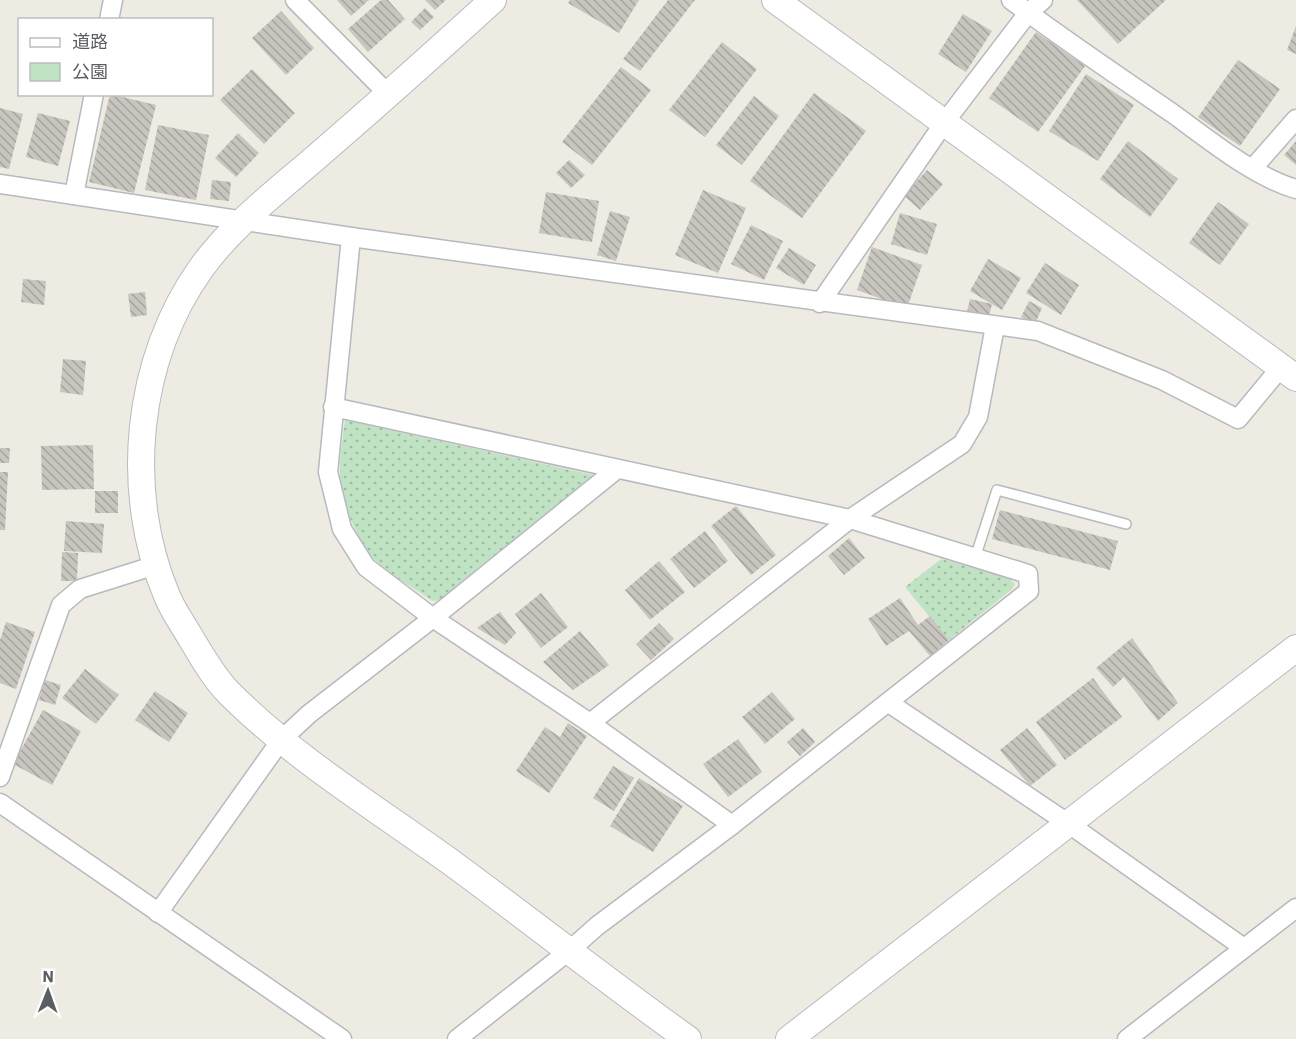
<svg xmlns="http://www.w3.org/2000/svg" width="1296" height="1039" viewBox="0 0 1296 1039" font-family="'IBM Plex Sans','Noto Sans JP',sans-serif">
<defs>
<pattern id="green-dots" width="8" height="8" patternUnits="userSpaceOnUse" patternTransform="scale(1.5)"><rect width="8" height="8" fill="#bfe3c3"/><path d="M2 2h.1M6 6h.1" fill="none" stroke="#9ebba2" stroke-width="1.8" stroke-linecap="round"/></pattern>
<pattern id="building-back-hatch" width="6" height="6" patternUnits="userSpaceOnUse" patternTransform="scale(1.5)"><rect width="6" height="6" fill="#c8c5bf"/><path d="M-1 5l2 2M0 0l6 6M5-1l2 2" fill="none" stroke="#a5a39f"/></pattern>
</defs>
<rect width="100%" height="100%" fill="#edebe2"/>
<g fill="url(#green-dots)">
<path d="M345 420 593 475 592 483 440 600 433 601C411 586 385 572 367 552 362 546 359 538 356 531 334 487 339 467 345 420Z"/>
<path d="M941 559 1007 577 1015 584 1012 589 949 640 905 587Z"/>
</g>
<g fill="url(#building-back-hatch)">
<path d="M337 0H369L351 16Z"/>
<path d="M381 0H388L405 19 368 52 348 29Z"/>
<path d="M425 0H446L435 10Z"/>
<path d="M570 0H639L619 33 568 3Z"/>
<path d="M668 0H695L640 71 623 59Z"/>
<path d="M1077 0H1166L1118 44Z"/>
<path d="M425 8 434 17 420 30 411 22Z"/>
<path d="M281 11 314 48 286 75 252 38Z"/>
<path d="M963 14 992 31 966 72 938 54Z"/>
<path d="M1296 26V54L1287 50Z"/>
<path d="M1036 32 1085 66 1038 132 989 98Z"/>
<path d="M722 42 757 69 705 137 669 110Z"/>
<path d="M1238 60 1280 89 1240 146 1198 117Z"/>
<path d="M621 67 651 90 592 165 562 142Z"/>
<path d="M252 69 295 113 264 144 220 100Z"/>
<path d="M1086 74 1134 105 1098 161 1049 131Z"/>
<path d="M814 93 866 131 802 218 750 181Z"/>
<path d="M110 94 156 105 134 193 89 182Z"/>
<path d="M754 96 779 116 742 165 716 145Z"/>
<path d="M0 108 23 114 9 169 0 167Z"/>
<path d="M38 113 70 121 58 166 26 157Z"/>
<path d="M158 125 209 135 196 200 145 190Z"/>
<path d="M238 133 259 153 236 177 215 158Z"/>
<path d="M1128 141 1178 179 1150 217 1100 179Z"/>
<path d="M1296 141V165L1284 155Z"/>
<path d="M569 160 585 175 571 188 556 173Z"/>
<path d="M927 170 943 184 920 210 904 196Z"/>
<path d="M212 180 231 182 229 201 210 199Z"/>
<path d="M703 190 746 208 718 273 675 255Z"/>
<path d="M546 192 599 201 592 242 539 233Z"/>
<path d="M1218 202 1249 224 1220 265 1189 243Z"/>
<path d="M610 211 630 217 616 261 597 255Z"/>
<path d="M900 213 937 224 927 255 891 244Z"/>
<path d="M751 225 783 241 764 280 731 264Z"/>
<path d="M872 247 922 265 907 308 857 290Z"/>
<path d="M789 248 816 265 804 285 776 268Z"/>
<path d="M988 259 1021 278 1002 310 970 291Z"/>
<path d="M1045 263 1079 285 1061 315 1026 293Z"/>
<path d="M23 279 46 281 44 305 21 302Z"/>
<path d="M145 292 147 315 131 317 128 294Z"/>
<path d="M970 299 992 304 989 317 967 312Z"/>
<path d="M1029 301 1042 308 1035 324 1021 317Z"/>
<path d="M63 359 86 361 83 395 60 392Z"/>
<path d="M93 445 94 489 42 490 41 446Z"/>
<path d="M0 448H10L9 463H0Z"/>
<path d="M0 472H8L5 530H0Z"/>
<rect x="95" y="491" width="23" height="22"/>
<path d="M736 506 776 555 751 575 711 526Z"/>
<path d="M1000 510 1118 541 1110 570 992 539Z"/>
<path d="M66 521 104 524 102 553 64 551Z"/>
<path d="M705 531 728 561 694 588 670 559Z"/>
<path d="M849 538 865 558 844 575 828 556Z"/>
<path d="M62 552 78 553 77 581H61Z"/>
<path d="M659 561 685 592 650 620 625 590Z"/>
<path d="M541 593 568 627 541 648 515 614Z"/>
<path d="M900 598 918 625 930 616 949 640 930 656 909 631 886 646 868 619Z"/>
<path d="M500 612 516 633 505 645 477 628Z"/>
<path d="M6 622 35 632 16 689 0 683V640Z"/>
<path d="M659 623 674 639 651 660 636 644Z"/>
<path d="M580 631 609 665 573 690 543 662Z"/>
<path d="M1132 638 1178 703 1158 721 1124 677 1113 687 1096 668Z"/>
<path d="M85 669 119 695 96 724 62 698Z"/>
<path d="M1093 678 1122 717 1065 760 1036 722Z"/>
<path d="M45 680 61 685 55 705 39 700Z"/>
<path d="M155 691 188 713 169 742 135 720Z"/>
<path d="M772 692 795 719 765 744 742 717Z"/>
<path d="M43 710 81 731 52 785 13 764Z"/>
<path d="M568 723 587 736 549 793 516 771 545 727 560 737Z"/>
<path d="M803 728 815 742 800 756 787 742Z"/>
<path d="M1027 728 1057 765 1030 786 1000 750Z"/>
<path d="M738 739 762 772 728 797 703 764Z"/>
<path d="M613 766 634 778 614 811 593 798Z"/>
<path d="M639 778 683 806 653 852 610 826Z"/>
</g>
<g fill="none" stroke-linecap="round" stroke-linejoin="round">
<defs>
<path id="lane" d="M975 558 997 490 1126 524"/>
<g id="street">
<path d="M295 0 389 95"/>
<path d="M1011 0C1063 39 1118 76 1172 113 1208 139 1254 177 1296 189"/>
<path d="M109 20 113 0"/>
<path d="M1253 168 1296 119"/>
<path d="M0 184 351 237 1038 331 1162 380 1238 419 1281 367"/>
<path d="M74 195 94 94"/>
<path d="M351 237 328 472 342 529 366 567 433 618 590 723 732 825"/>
<path d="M820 303 944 123 1028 13 1043 0"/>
<path d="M333 407 850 519 1028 574 1029 591 732 825 597 926 570 950 457 1039"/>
<path d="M889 703 1069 824 1244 948"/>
<path d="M590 723 850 519 962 444 978 417 995 326"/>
<path d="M0 777 61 605 80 589 156 565"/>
<path d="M0 803 342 1039"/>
<path d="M158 913 281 740 309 714 433 618 617 469"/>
<path d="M1127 1039 1296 908"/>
</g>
<g id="secondary">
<path d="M493 0C436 52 379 103 321 153 280 189 234 223 202 267 135 360 123 492 167 596 173 611 184 626 192 640 203 658 214 678 229 693 294 758 377 809 452 863 531 921 608 982 688 1039"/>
<path d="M775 0 1296 378"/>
<path d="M789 1039 1296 648"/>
</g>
</defs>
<use href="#lane" stroke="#b7b9be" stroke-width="12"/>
<use href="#street" stroke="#b7b9be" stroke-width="21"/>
<use href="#secondary" stroke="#b8bac0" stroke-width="28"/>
<use href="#lane" stroke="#fff" stroke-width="9"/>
<use href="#street" stroke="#fff" stroke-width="18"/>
<use href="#secondary" stroke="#fff" stroke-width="26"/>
</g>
<rect x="18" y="18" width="195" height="78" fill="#ffffff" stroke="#bdbec0" stroke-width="1.5"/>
<rect x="30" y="38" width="30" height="9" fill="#ffffff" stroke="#bdbec0" stroke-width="1.5"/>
<text x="72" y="48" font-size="18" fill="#5a5d62">道路</text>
<rect x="30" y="63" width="30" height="18" fill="#bfe3c3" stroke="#bdbec0" stroke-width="1.5"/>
<text x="72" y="78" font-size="18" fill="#5a5d62">公園</text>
<g transform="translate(48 991) rotate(1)" stroke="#ffffff" stroke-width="4.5" paint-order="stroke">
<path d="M0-4.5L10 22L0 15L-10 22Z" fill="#5a5d62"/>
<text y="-9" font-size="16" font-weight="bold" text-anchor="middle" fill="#5a5d62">N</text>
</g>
</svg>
